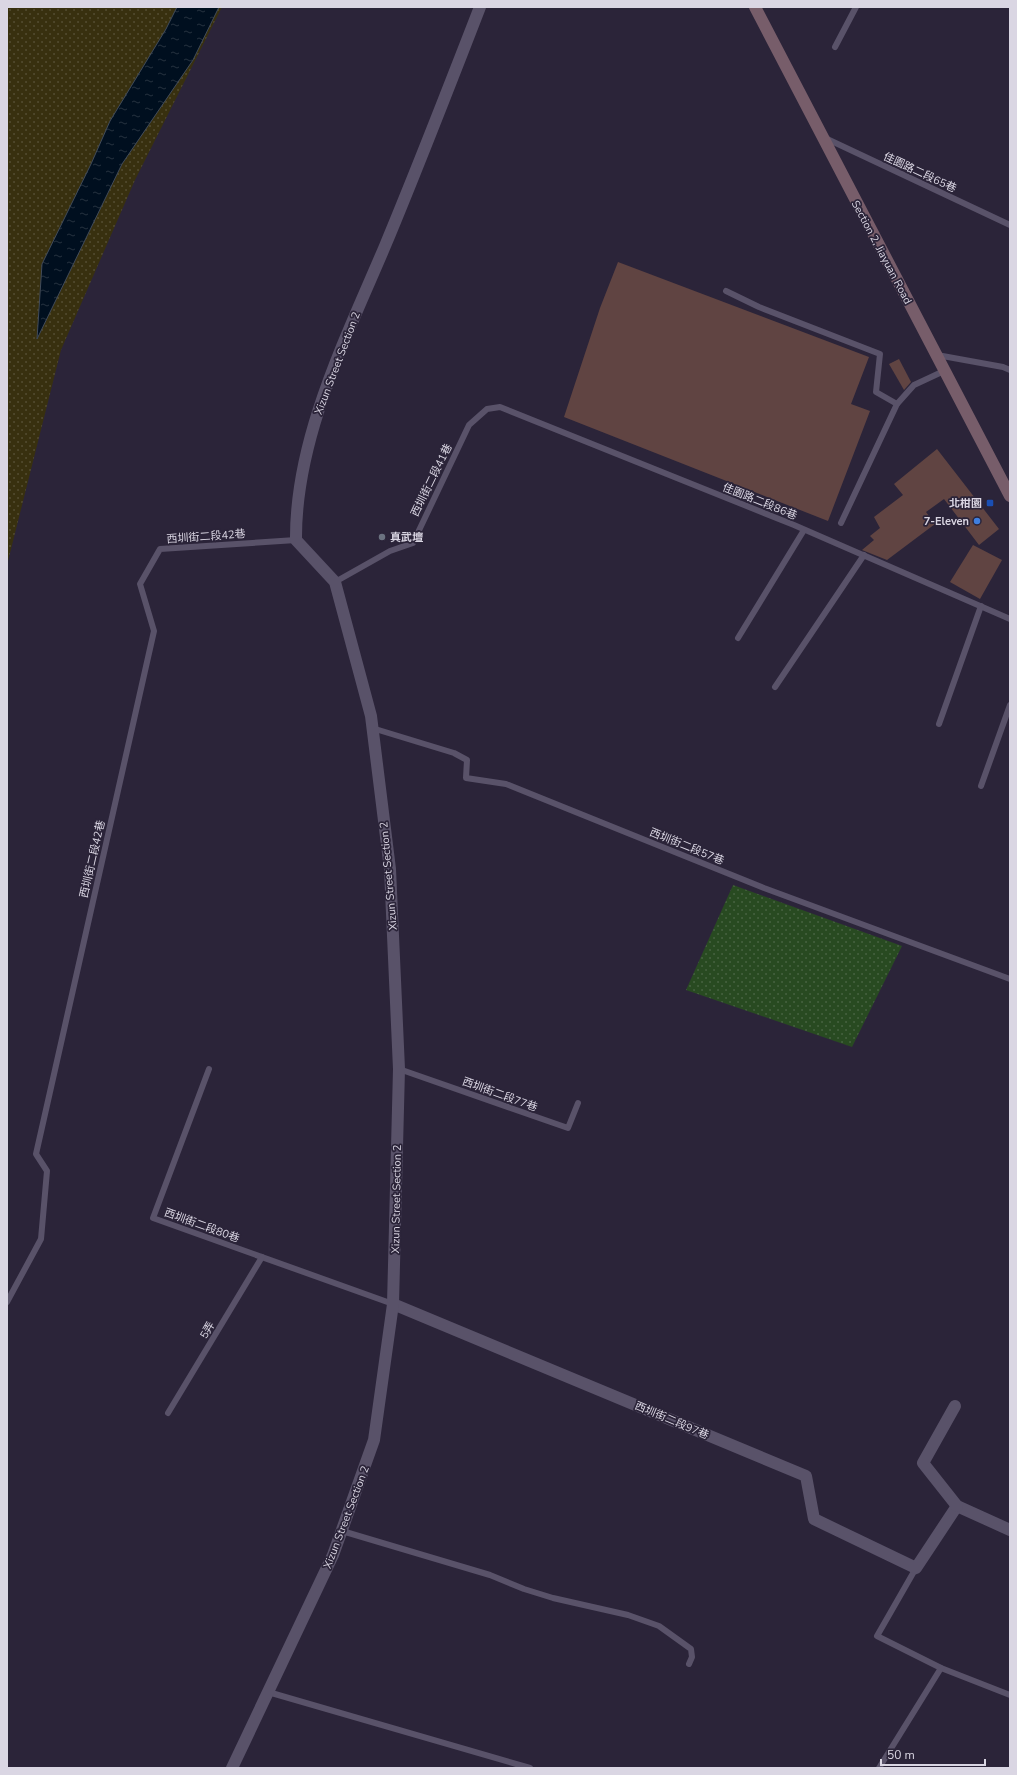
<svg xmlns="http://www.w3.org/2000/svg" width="1017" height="1775" font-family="'Nunito Sans','Noto Sans TC',sans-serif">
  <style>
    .sand { fill: url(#sand-dots) }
    .park { fill: url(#park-dots) }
    .water { fill: url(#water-ripples); stroke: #414b5a }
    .building { fill: #604442 }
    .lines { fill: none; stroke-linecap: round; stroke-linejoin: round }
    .lane { stroke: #595269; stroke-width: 6 }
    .street { stroke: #595269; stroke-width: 12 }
    .secondary { stroke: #775d6a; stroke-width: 12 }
    .transit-dot { fill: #1a4fb4; stroke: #2b2439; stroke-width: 1.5 }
    .shop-dot { fill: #3f7fe0; stroke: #2b2439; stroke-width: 1.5 }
    .worship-dot { fill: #6b7280; stroke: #2b2439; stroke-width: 1.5 }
    .labels { text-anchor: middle; stroke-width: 3.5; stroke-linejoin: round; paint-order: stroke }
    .street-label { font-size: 11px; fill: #dad6e3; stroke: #2b2439 }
    .poi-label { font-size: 11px; font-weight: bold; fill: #dad6e3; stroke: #2b2439; text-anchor: end }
  </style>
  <defs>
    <pattern id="sand-dots" width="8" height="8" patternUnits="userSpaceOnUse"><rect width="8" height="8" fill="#38300f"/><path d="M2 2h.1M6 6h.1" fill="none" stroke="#544d32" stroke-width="1.8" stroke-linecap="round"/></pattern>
    <pattern id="park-dots" width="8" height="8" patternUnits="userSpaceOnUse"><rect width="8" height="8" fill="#284a21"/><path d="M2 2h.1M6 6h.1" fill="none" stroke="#476341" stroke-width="1.8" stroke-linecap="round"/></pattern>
    <pattern id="water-ripples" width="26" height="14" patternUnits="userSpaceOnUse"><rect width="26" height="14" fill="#000f1f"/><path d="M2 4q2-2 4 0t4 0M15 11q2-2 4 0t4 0" fill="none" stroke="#25313f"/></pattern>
  </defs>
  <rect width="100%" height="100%" fill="#2b2439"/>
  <path class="sand" d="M7 7H222L135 180 61 350 7 565Z"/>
  <path class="park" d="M733 885 902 946 852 1047 686 990Z"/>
  <path class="water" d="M177 7H219L193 60 122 164 37 339 42 264 91 164 110 121 166 29Z"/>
  <g class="building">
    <path d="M618 262 869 357 851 404 870 411 828 521 564 417 600 308Z"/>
    <path d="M899 359 911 382 904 390 889 364Z"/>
    <path d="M937 449 999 529 979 545 944 499 926 512 935 524 887 560 862 550 874 540 870 536 880 528 874 517 903 495 894 484Z"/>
    <path d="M973 545 1002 560 980 599 950 582Z"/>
  </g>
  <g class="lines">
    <g class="lane">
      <path d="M835 47 856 7"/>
      <path d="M825 138 1010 225"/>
      <path d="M726 291 759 307 880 354 876 392 897 404"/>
      <path d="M937 355 1003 367 1010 370"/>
      <path d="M841 523 897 404 914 385 944 371"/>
      <path d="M335 582 390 551 413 543 469 425 487 409 500 407 794 525 1010 619"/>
      <path d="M738 638 804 530"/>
      <path d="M775 687 864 555"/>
      <path d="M939 724 981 606"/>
      <path d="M372 728 454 753 467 760 466 778 506 784 764 888 1010 979"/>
      <path d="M981 786 1010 705"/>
      <path d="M209 1069 153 1218 393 1304"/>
      <path d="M399 1069 568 1128 578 1103"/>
      <path d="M7 1302 41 1239 47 1171 36 1154 154 631 140 584 160 549 296 540"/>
      <path d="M168 1413 262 1257"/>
      <path d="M342 1531 490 1575 524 1589 553 1598 628 1615 659 1626 691 1649 692 1657 689 1664"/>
      <path d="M916 1568 877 1636 941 1668 1010 1695"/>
      <path d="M268 1692 530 1768"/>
      <path d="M879 1768 941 1668"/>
    </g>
    <g class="street">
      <path d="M393 1304 806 1476 814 1519 916 1568 957 1506 1010 1530"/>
      <path d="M955 1406 923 1463 957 1506"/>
      <path d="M232 1768 333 1555 374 1440 393 1304 399 1069 390 869 371 716 335 582 296 540C295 439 346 338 385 246 418 167 449 87 480 7"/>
    </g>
    <path class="secondary" d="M755 7 1010 496"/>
  </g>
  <rect class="transit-dot" x="986" y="499" width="8" height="8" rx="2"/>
  <circle class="shop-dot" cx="977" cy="521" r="4"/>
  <circle class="worship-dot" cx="382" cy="537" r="4"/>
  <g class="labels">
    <g class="street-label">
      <text transform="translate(920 172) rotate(25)" y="4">佳園路二段65巷</text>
      <text transform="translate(882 252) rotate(62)" y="4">Section 2, Jiayuan Road</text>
      <text transform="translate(337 363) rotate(-69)" y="4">Xizun Street Section 2</text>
      <text transform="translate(431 480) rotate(-64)" y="4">西圳街二段41巷</text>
      <text transform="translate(760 501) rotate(22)" y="4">佳園路二段86巷</text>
      <text transform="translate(206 536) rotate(-4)" y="4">西圳街二段42巷</text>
      <text transform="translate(687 846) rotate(22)" y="4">西圳街二段57巷</text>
      <text transform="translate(92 859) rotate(-77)" y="4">西圳街二段42巷</text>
      <text transform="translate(388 876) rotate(-95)" y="4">Xizun Street Section 2</text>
      <text transform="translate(500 1094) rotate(20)" y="4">西圳街二段77巷</text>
      <text transform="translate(396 1199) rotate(-89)" y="4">Xizun Street Section 2</text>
      <text transform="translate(202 1225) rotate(20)" y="4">西圳街二段80巷</text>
      <text transform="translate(207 1330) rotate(-59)" y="4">5弄</text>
      <text transform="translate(672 1420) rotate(23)" y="4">西圳街二段97巷</text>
      <text transform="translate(346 1517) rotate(-69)" y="4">Xizun Street Section 2</text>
    </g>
    <g class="poi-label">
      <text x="982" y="507">北柑園</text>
      <text x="969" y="525">7-Eleven</text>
      <text x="390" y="541" text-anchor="start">真武壇</text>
    </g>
  </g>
  <rect width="1017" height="1775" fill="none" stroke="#dad6e3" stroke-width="16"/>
  <path d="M881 1759v6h104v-6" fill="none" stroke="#dad6e3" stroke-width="2"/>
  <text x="887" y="1759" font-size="12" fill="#dad6e3" stroke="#2b2439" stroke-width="3" paint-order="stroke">50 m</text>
</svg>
